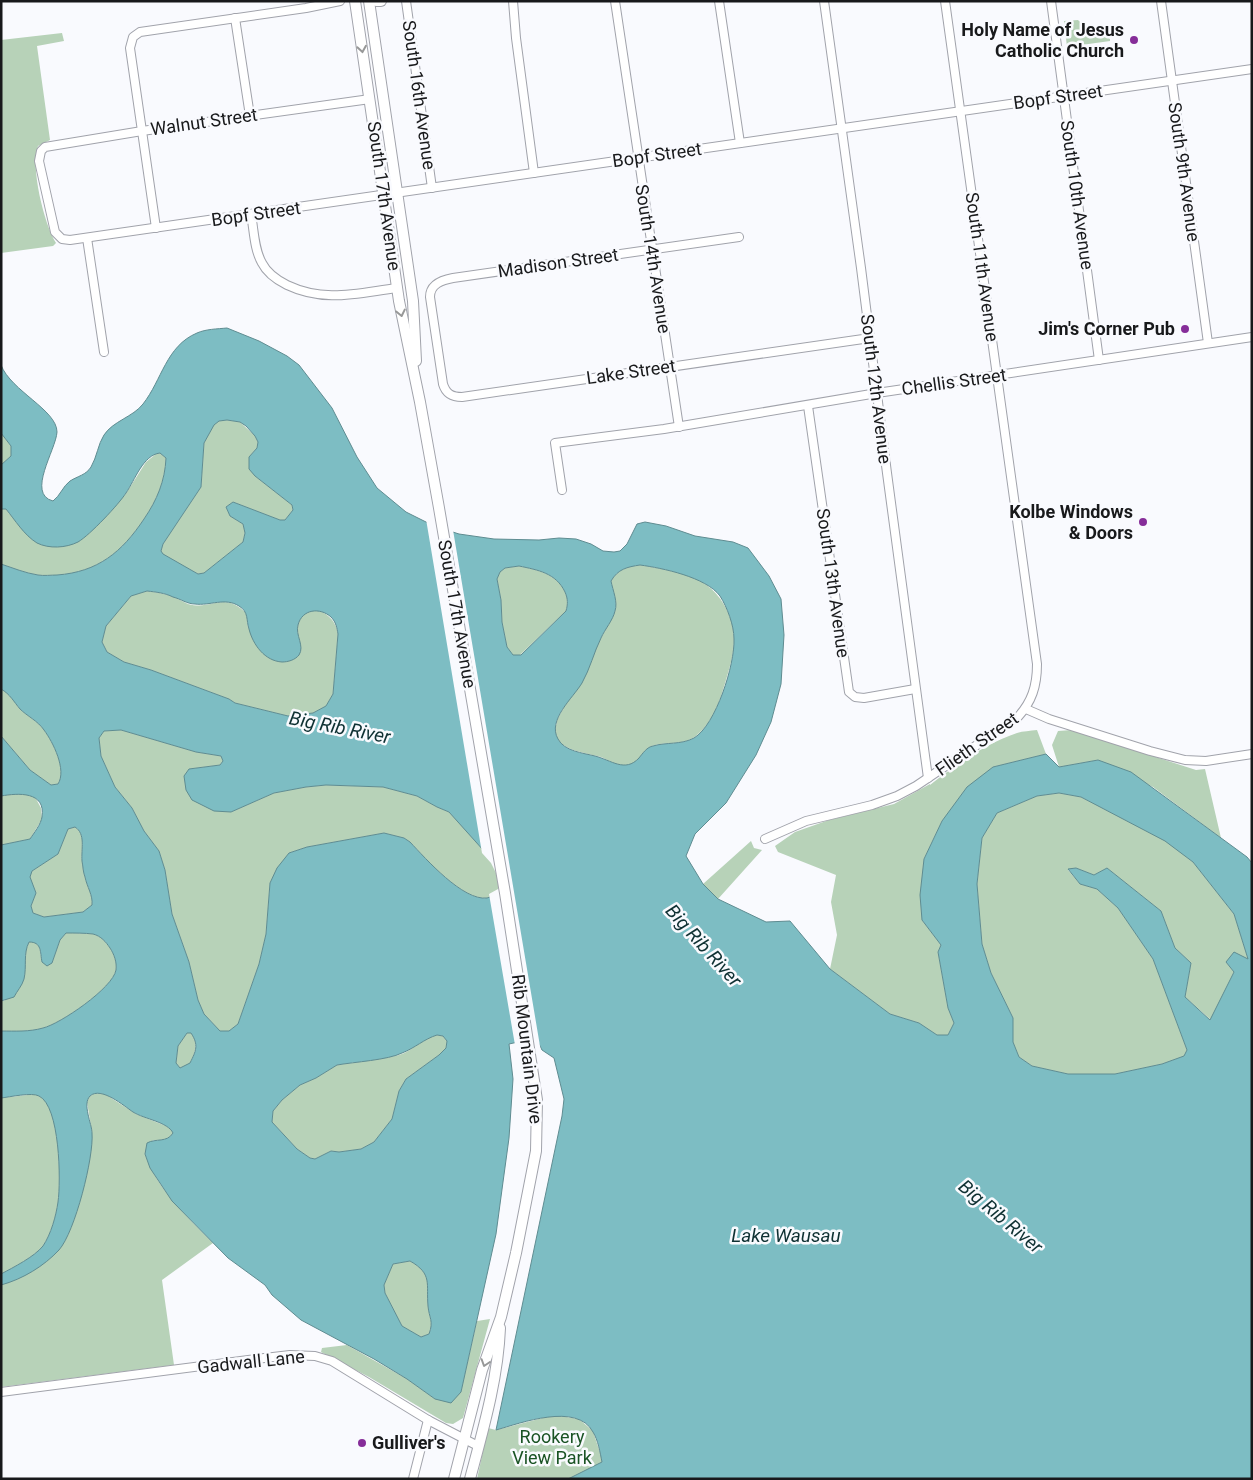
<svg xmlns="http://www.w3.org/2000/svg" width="1253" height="1480" font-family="Roboto,sans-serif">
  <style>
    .green { fill: #b7d2b8 }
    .water { fill: #7dbdc3; stroke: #5f8c91; fill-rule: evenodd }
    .pier { fill: #f9fafe }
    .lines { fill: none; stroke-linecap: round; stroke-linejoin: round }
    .minor-casing { stroke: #a1a3ab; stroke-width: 10 }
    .secondary-casing { stroke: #a1a3ab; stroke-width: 12 }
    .minor { stroke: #fff; stroke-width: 8 }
    .secondary { stroke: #fff; stroke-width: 10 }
    .oneway { stroke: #979898 }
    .poi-dot { fill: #862d99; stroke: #f9fafe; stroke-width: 2 }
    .labels { text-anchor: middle; stroke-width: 5; stroke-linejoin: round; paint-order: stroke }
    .poi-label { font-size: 18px; font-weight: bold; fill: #18191b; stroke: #f9fafe; text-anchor: end }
    .street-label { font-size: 18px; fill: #18191b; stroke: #f9fafe }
    .park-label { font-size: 18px; fill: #1a5324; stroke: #f9fafe }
    .water-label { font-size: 19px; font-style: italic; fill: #0f3133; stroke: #f9fafe }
  </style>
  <rect width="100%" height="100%" fill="#f9fafe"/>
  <g class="green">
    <path d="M1078 20 1082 24 1084 32 1099 29 1110 39V41L1067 47 1064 21Z"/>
    <path d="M62 33 64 41 37 46 50 140 38 146C30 166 44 224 56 243L53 246 1 253V40Z"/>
    <path d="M227 420 240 422 255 436 258 442 257 448 249 457 255 476 292 505 293 510 285 520H280L233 502 226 507 230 516 243 524 245 532 243 542 204 573 198 574 162 554 161 551 163 544 201 487 204 443 214 424 219 421Z"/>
    <path d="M1 433 11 446V456L1 465Z"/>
    <path d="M160 453 166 458C165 481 157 500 144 519 122 552 98 572 57 575 51 575 44 576 38 575 25 573 13 568 1 564V509H6L24 531 125 495 146 462 156 454Z"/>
    <path d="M640 565C659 568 686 573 702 582 721 593 734 617 734 639 734 653 730 667 726 680 720 701 713 722 696 736 683 746 666 741 652 746 642 750 638 766 626 766 618 767 608 760 601 757 587 753 555 750 555 731 555 728 557 723 557 720L615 612 616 603 611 581C618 569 627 567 640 565Z"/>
    <path d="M519 566C537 570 556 573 565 592 568 599 568 604 566 611L520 655H513L507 647 502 622 501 600 497 579 500 572 505 568Z"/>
    <path d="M147 591C156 592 166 594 174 597 179 599 183 602 188 604 213 611 223 590 247 614L248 628 301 648C299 641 296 632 298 625 305 599 335 611 338 634L333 694 326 706 313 713 288 716 235 703 229 699 151 670 124 662 107 652 102 642 106 626 131 596Z"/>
    <path d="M1 689C10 693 14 702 20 709 27 716 38 721 44 730 53 742 67 770 58 784L51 785 30 770 1 736Z"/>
    <path d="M121 730 196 752 221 756 223 761 220 765 189 769 231 812 274 793 306 787 326 785 383 787 417 796 437 807 449 812 458 821 493 861 502 878 500 890C496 893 493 897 487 898 463 901 426 859 410 842L404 838 384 833 307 847 289 853 270 883 266 934 259 964 238 1024 229 1031H220L204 1014 198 1000 189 962 172 914 165 870 159 851 144 831 132 808 115 787 101 756 99 738 104 731Z"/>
    <path d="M1037 730 1046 754 993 767 942 821 924 859 922 920 941 945 938 952 948 1008 954 1023 948 1035H937L919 1023 890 1014 830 969 837 935 831 902 836 875 778 852 775 846 795 832 829 820 894 804 930 784V785C955 765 987 743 1017 733 1023 731 1030 731 1037 730Z"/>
    <path d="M1072 730 1196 770 1205 769 1221 838 1153 787 1098 760 1059 767 1052 745 1058 731Z"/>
    <path d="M15 793 27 794 35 797 41 808 42 819 30 839 1 845V796Z"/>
    <path d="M1059 793 1081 797 1165 840 1193 862 1234 914 1248 959 1226 962 1234 972 1211 1020 1185 997 1191 963 1175 948 1161 911 1107 868 1094 875 1076 868 1068 870 1080 884 1097 889 1118 908 1153 959 1187 1050 1185 1056 1162 1064 1115 1074H1068L1032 1066 1019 1057 1013 1042V1018L991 973 982 944 977 884 982 838 997 813 1037 796Z"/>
    <path d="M75 827C86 834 81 849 82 861 83 866 83 872 85 877 87 887 93 895 92 905L83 912 44 917 33 913 31 906 36 893 29 877 32 871 58 854 68 829Z"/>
    <path d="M751 841 754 848 762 850 718 899 703 884Z"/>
    <path d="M66 933C75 933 85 933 93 934 101 936 106 942 110 948 114 954 117 962 116 970 113 988 60 1024 43 1028 29 1032 15 1031 1 1031V1001H4L24 977 26 949 29 942H36L39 945 42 962 52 963 60 940Z"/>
    <path d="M187 1033H191C199 1044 195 1052 190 1064L180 1068 176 1063 178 1046Z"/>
    <path d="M437 1035 443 1036 447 1041 446 1048 439 1055 406 1079 399 1091 392 1119 374 1142 361 1149 339 1152 331 1151 315 1159 310 1158 297 1149 272 1122 273 1111 282 1100 300 1085 316 1078 337 1065C357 1062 379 1060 399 1055 412 1051 422 1039 437 1035Z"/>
    <path d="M95 1093 105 1094 136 1114 166 1126 172 1130 173 1133C168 1141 160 1140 153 1140L145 1154C158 1191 187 1216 213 1243L162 1280 174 1365 1 1387V1285L59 1250 92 1132 87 1102 89 1097Z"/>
    <path d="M36 1094C42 1097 47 1101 49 1107 59 1130 61 1178 58 1202 56 1216 51 1234 43 1246 34 1257 14 1267 1 1274V1098Z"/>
    <path d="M410 1261C435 1275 426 1284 428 1306 429 1318 434 1321 429 1334L421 1337 402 1326 385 1293 384 1285 393 1264Z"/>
    <path d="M490 1319 463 1418 453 1424 446 1423 369 1377 321 1352 322 1348 347 1345 407 1379 435 1399 461 1391 477 1321Z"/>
    <path d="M554 1415 579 1419 593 1431 603 1462 568 1479H477L488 1428 496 1430Z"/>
  </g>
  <path class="water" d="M227 328 259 341 287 356 299 365 332 408 357 457 377 488 406 512 434 526 459 534 494 539 539 540 559 538 576 539 591 544 603 551 614 552 620 551 627 544 637 524 645 522 666 526 695 536 733 542 748 548 769 576 781 599 784 635 781 684 771 722 756 755 726 803 695 834 686 856 703 884 718 899 766 922 790 921 830 969 890 1014 919 1023 937 1035H948L954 1023 948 1008 938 952 941 945 922 920 920 895 924 859 942 821 967 787 993 767 1046 754 1059 767 1098 760 1131 772 1247 857 1252 863V1479H568L602 1462C600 1452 598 1440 593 1432 577 1402 521 1423 496 1430L562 1116 564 1099 554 1058 542 1050 536 1038 509 1044 513 1079 509 1138 503 1182 496 1234 461 1392 451 1403 435 1399 407 1379 374 1359 301 1320 272 1295 265 1285 228 1258 172 1201 150 1168 145 1154 147 1143C156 1138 167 1143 173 1133 168 1122 144 1119 133 1112 124 1106 101 1086 90 1096 82 1104 92 1124 92 1133 94 1157 75 1232 59 1250 44 1266 23 1279 1 1285V1274C14 1267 34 1257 43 1246 51 1234 56 1216 58 1202 61 1181 60 1106 39 1096 32 1092 10 1097 1 1098V1031C15 1031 29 1032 43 1028 60 1024 113 988 116 970 117 962 114 954 110 948 106 942 101 936 93 934 85 933 75 933 66 933L60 940 52 963 47 966 42 962C40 952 42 942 29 942 23 954 27 966 24 979 22 986 17 991 14 997L1 1001V845L30 839C34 833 41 824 42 817 46 791 18 793 1 796V736L30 770 51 785 58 784C67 770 53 742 44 730 38 721 27 716 20 709 14 702 10 694 1 689V564C13 568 25 573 38 575 44 576 51 575 57 575 98 572 122 552 144 519 157 500 165 481 166 458L160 453C143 455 135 480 126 493 119 504 90 535 78 542 66 548 49 549 37 543 24 535 15 520 6 509H1V465L11 456V446L1 433V365C11 391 57 410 57 432 56 450 26 494 53 501 60 496 63 486 70 481 78 476 86 475 91 467 97 457 98 444 104 435 113 421 133 417 143 404 162 380 166 346 197 333 206 329 217 329 227 328ZM227 420 240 422 246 426 255 436 258 442 257 448 249 457V469L255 476 292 505 293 510 285 520H280L233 502 226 507 230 516 243 524 245 533 243 542 204 573 198 574 163 554 161 551 163 544 201 487 204 443 214 425 219 421ZM640 565C662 568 706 577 720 596 727 607 734 625 734 639 735 664 716 725 694 738 681 745 666 742 653 746 647 747 643 753 639 758 625 773 611 760 595 756 583 753 564 751 558 739 547 720 573 698 582 683 590 669 594 652 601 638 605 629 613 620 615 611 618 602 613 591 611 581 618 569 627 567 640 565ZM519 566C538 570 556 573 565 592 568 599 568 604 566 611L521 655H513L507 647 502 622 501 600 497 579 500 572 505 568ZM147 591C156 592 165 593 173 597 181 599 187 604 195 604 210 606 225 597 239 606 249 612 246 620 249 629 253 645 265 661 282 662 288 662 295 660 299 655 305 646 295 635 298 625 302 609 320 607 331 617 336 622 337 628 338 634L333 694 326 706 313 713 288 716 235 703 229 699 151 670 124 662 107 652 102 642 106 626 131 596ZM121 730 196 752 221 756 223 761 220 765 189 769 184 776 186 790 192 800 214 811 231 812 274 793 306 787 326 785 383 787 417 796 437 807 449 812 493 861 502 878 500 890C496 893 493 897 487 898 463 901 426 859 410 842L404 838 384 833 307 847 289 853 277 868 270 883 266 934 259 964 238 1024 229 1031H220L204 1014 198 1000 189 962 172 914 165 870 159 851 144 831 132 808 115 787 101 756 99 738 104 731ZM1059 793 1081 797 1165 841 1193 862 1234 914 1248 959 1234 952 1226 962 1234 972 1210 1020 1185 997 1191 963 1175 948 1161 911 1107 868 1094 875 1076 868 1068 869 1080 884 1097 889 1118 908 1153 959 1187 1050 1184 1056 1162 1064 1115 1074H1068L1032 1066 1019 1057 1013 1042V1018L991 973 982 944 977 884 982 838 997 813 1037 796ZM75 827C86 834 81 849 82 861 83 866 83 872 85 877 87 887 93 895 92 905L83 912 44 917 33 913 31 906 36 893 30 877 32 871 58 854 68 829ZM187 1033H191C199 1045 196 1051 190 1063L180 1068 176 1063 178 1046ZM437 1035 443 1036 447 1041 446 1048 439 1055 406 1079 399 1091 392 1119 374 1142 361 1149 339 1152 331 1151 315 1159 310 1158 297 1149 272 1122 273 1111 282 1100 300 1085 316 1078 337 1065C354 1062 388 1060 402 1053 415 1048 424 1039 437 1035ZM410 1261C433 1274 426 1284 428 1306 429 1318 434 1321 429 1334L421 1337 402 1326 385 1293 384 1285 393 1264Z"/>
  <path class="pier" d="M426 519 453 530 541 1052 534 1040 515 1045 489 894 498 889 499 879 491 863 482 853Z"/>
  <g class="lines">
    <g class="minor-casing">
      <g id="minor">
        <path d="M406 1 432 188"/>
        <path d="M513 1 516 38 534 173"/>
        <path d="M615 1 679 427"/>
        <path d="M719 1 740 143"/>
        <path d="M824 1 861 268 887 473 928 778"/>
        <path d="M1051 1 1099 360"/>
        <path d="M1161 1 1208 343"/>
        <path d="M235 18 250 116"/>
        <path d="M370 99 142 131 45 147 41 151 39 161 55 232 62 239 70 240 1252 69"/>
        <path d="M251 214C254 230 254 249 262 263 267 273 277 280 287 285 325 303 357 293 397 288"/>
        <path d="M156 228 130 48 133 37 140 32 306 8 340 1"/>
        <path d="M739 237 453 278C442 280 430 284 430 297L443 384C446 394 452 397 462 397L870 338"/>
        <path d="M87 238 104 352"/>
        <path d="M808 406 849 692 855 697 864 698 915 689"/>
        <path d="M562 490 555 443 664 429 877 393 1252 337"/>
        <path d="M1026 709 1049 719 1150 751 1185 760 1206 761 1252 754"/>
        <path d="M765 839 806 821 872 805 897 796 916 786 1017 718C1032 702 1037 686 1037 664L945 1"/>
        <path d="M1 1392 256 1359 290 1355 315 1356 332 1361 428 1420 478 1446"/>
        <path d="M413 1479 428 1420"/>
      </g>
    </g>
    <g class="secondary-casing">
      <g id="secondary">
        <path d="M355 1 399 301 420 402 439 508 505 893 537 1100 536 1151 516 1253 501 1317 482 1370 454 1479"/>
        <path d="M369 1 413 301 416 361"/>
        <path d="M376 1H381"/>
        <path d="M470 1479C483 1430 498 1379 500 1328"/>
      </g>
    </g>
    <use href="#minor" class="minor"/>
    <use href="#secondary" class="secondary"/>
  </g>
  <defs><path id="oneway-chevron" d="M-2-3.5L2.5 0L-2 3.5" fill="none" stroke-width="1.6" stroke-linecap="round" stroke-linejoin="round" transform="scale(1.25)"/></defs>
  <g class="oneway">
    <use href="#oneway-chevron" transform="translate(362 49) rotate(81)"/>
    <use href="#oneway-chevron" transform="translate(401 313) rotate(78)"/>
    <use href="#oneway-chevron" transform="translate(485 1363) rotate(108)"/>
  </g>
  <g class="poi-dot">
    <circle cx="1134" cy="40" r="5"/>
    <circle cx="1185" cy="329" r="5"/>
    <circle cx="1143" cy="522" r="5"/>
    <circle cx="362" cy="1443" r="5"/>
  </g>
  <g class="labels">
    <g class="poi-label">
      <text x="1124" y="36">Holy Name of Jesus<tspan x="1124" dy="21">Catholic Church</tspan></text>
      <text x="1175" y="335">Jim's Corner Pub</text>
      <text x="1133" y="518">Kolbe Windows<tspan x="1133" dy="21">&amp; Doors</tspan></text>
      <text x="372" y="1449" text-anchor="start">Gulliver's</text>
    </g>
    <g class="street-label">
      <text transform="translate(419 95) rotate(82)" y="6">South 16th Avenue</text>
      <text transform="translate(1058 97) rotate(-8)" y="6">Bopf Street</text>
      <text transform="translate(204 122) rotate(-8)" y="6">Walnut Street</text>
      <text transform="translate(657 155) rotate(-8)" y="6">Bopf Street</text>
      <text transform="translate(1184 172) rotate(82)" y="6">South 9th Avenue</text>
      <text transform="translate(1077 195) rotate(82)" y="6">South 10th Avenue</text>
      <text transform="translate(384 196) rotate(82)" y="6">South 17th Avenue</text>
      <text transform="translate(256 214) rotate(-8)" y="6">Bopf Street</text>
      <text transform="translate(653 259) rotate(81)" y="6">South 14th Avenue</text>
      <text transform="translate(558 263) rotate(-8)" y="6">Madison Street</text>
      <text transform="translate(982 267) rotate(82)" y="6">South 11th Avenue</text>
      <text transform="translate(631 372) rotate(-8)" y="6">Lake Street</text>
      <text transform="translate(954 382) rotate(-8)" y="6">Chellis Street</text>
      <text transform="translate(876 389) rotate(83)" y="6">South 12th Avenue</text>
      <text transform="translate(833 583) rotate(82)" y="6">South 13th Avenue</text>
      <text transform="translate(457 614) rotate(80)" y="6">South 17th Avenue</text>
      <text transform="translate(977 744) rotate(-35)" y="6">Flieth Street</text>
      <text transform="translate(527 1049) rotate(83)" y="6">Rib Mountain Drive</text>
      <text transform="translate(251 1362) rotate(-6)" y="6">Gadwall Lane</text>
    </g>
    <g class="park-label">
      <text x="552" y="1443">Rookery<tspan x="552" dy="21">View Park</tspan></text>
    </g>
    <g class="water-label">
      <text transform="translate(340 727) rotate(11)" y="7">Big Rib River</text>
      <text transform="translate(704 945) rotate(48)" y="7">Big Rib River</text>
      <text transform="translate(1001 1216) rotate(40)" y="7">Big Rib River</text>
      <text x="786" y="1242">Lake Wausau</text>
    </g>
  </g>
  <rect width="1253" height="1480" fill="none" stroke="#18191b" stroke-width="5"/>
</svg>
